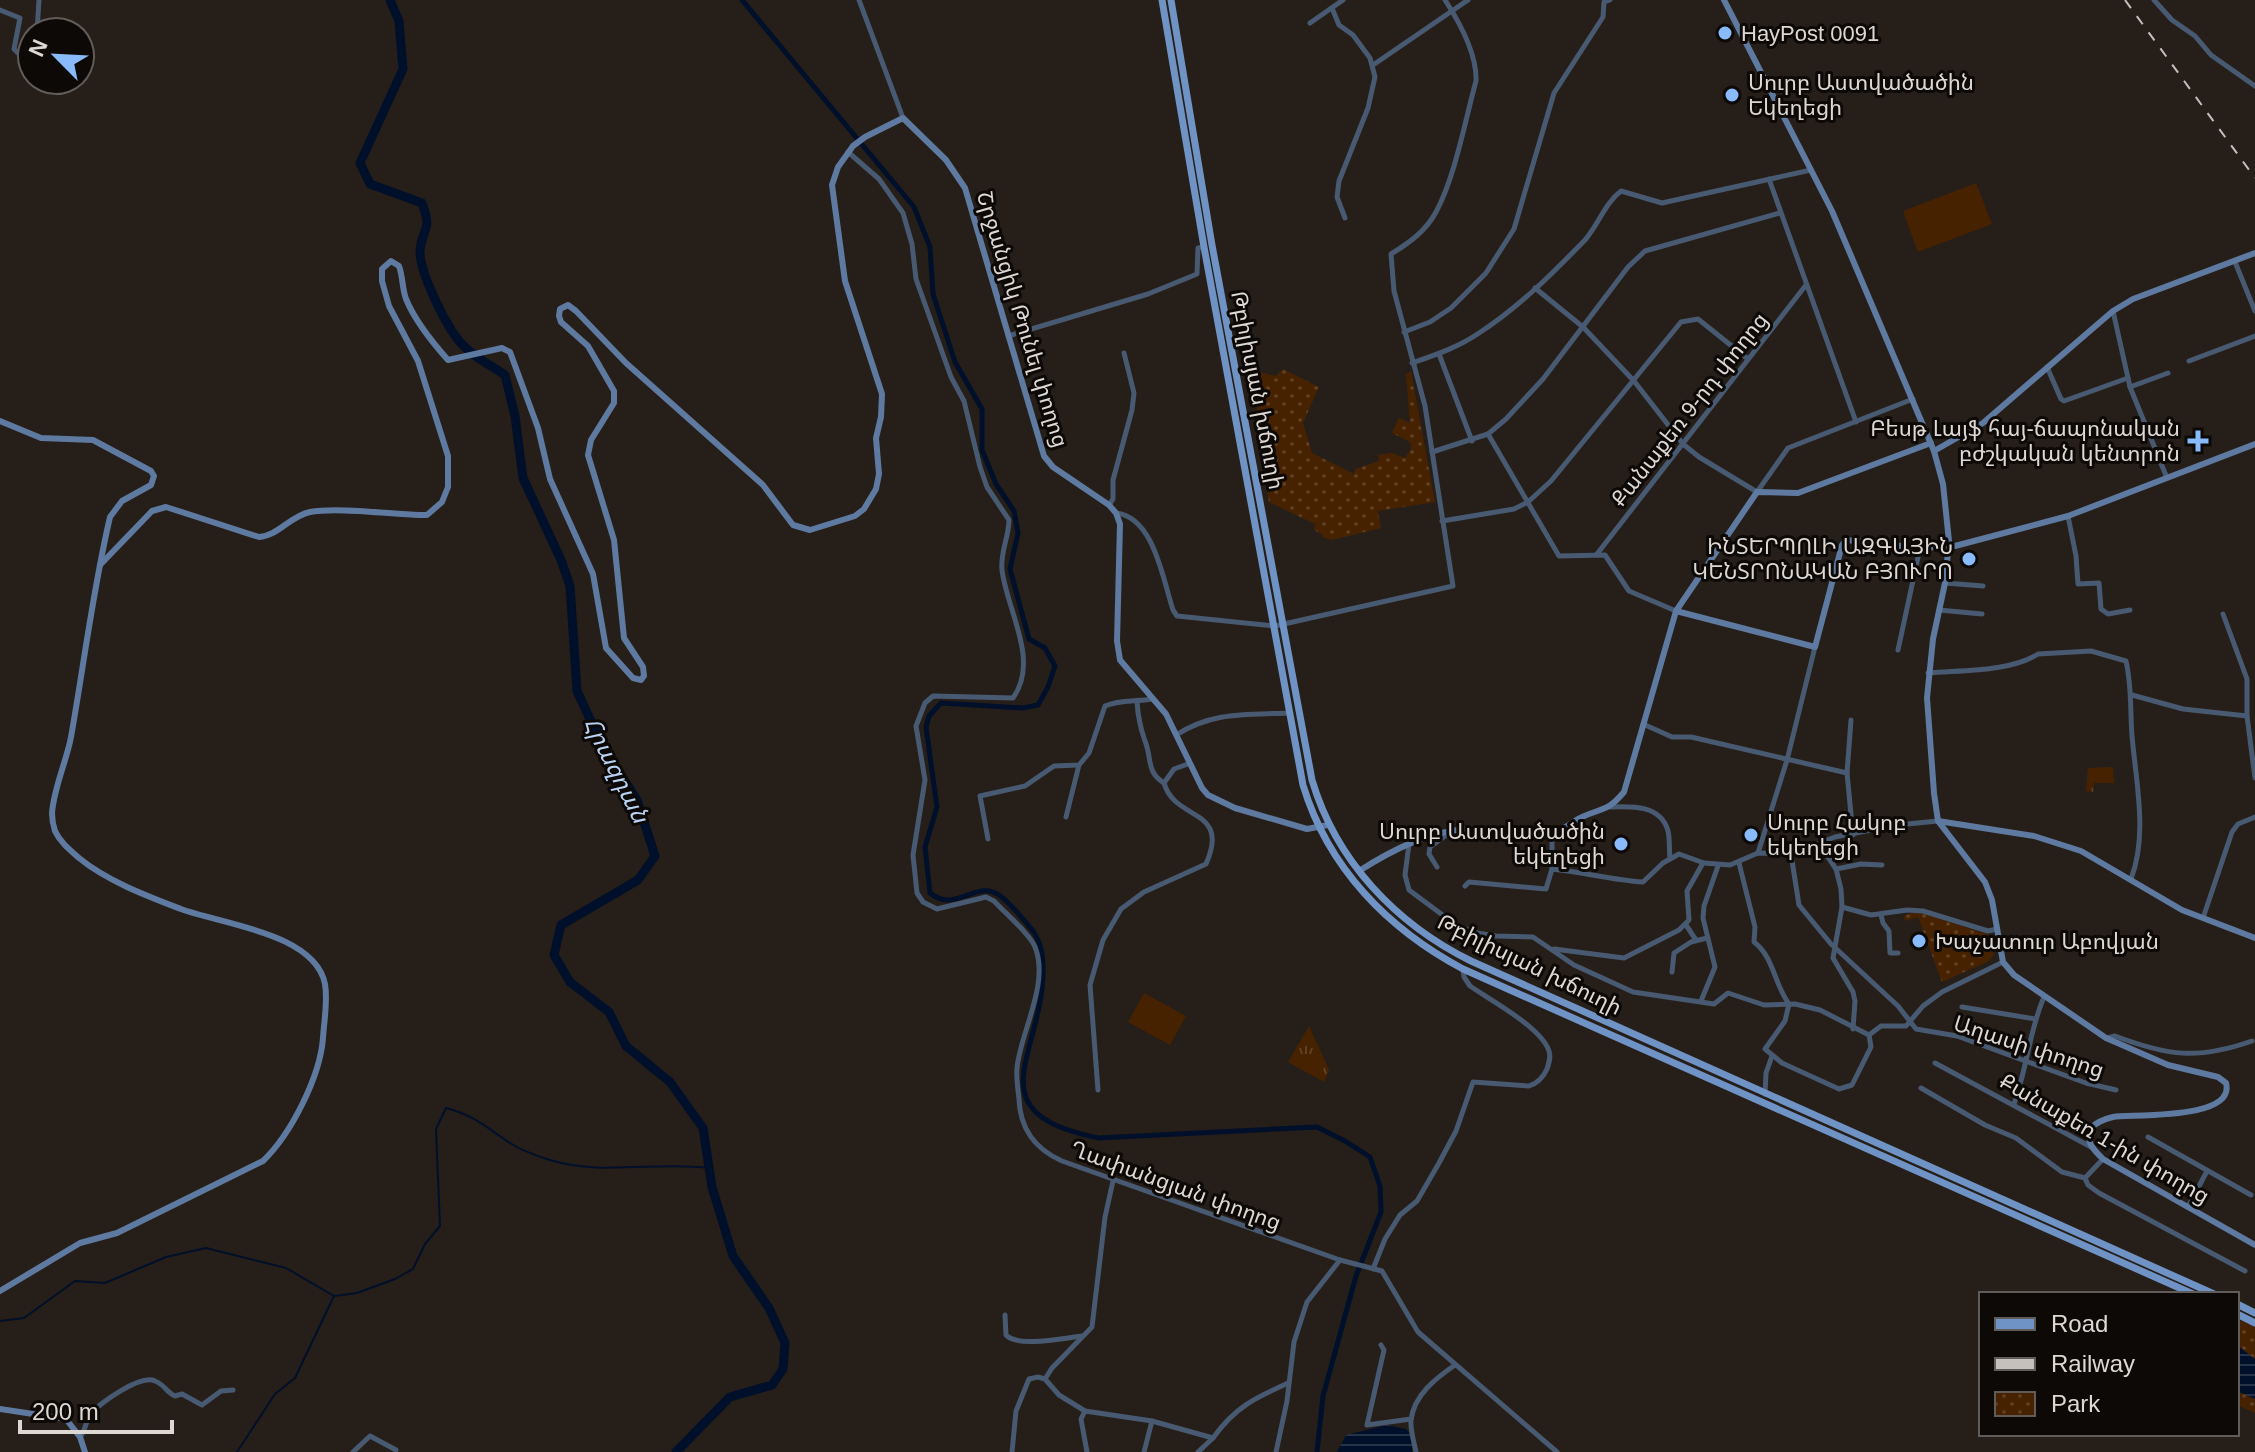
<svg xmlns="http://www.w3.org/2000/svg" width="2255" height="1452" font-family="Helvetica,'Noto Sans Armenian',sans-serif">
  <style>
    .grass { fill: url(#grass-tufts) }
    .park { fill: url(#park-dots) }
    .pitch { fill: #472201 }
    .water { fill: url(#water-rules) }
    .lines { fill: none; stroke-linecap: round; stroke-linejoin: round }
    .stream { stroke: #00102a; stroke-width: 2 }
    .canal { stroke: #00102a; stroke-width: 5 }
    .river { stroke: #00102a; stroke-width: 9 }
    .street { stroke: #485a71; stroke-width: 5 }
    .secondary { stroke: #5e7aa0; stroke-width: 6 }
    .primary { stroke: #6f93c4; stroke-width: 7 }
    .rail { stroke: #c6c0bc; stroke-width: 2; stroke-dasharray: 10 10; stroke-linecap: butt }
    .poi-dot { fill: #89bafc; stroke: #0c0907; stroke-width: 3 }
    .labels { text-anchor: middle; stroke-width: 6; stroke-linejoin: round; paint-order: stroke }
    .poi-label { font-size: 22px; fill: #ddd8d4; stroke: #0c0907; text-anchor: start }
    .street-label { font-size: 22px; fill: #ddd8d4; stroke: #0c0907 }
    .water-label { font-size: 24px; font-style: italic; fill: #bad2f2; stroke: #0c0907 }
  </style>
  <defs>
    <pattern id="grass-tufts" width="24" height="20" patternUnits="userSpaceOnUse" patternTransform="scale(2)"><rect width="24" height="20" fill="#472201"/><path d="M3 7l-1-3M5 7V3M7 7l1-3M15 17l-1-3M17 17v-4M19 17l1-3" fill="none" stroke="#614125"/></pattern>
    <pattern id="park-dots" width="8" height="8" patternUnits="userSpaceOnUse" patternTransform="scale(2)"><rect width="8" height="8" fill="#472201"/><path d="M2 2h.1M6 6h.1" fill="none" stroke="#614125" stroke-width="1.8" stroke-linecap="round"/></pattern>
    <pattern id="water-rules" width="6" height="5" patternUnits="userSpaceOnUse" patternTransform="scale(2)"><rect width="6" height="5" fill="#00102a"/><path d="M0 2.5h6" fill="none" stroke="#253248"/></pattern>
  </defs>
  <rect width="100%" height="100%" fill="#261e19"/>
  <g class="grass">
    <path d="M2113 767 2114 783H2094L2093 792 2086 791 2088 768Z"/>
    <path d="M1309 1026 1329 1070 1324 1082 1288 1062Z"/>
  </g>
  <g class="park">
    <path d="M1283 369 1319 387 1303 423 1312 453 1354 474 1355 469 1379 461 1378 455 1392 453 1405 458 1411 449 1410 442 1392 433 1399 418 1410 423 1406 374 1411 372 1435 502 1378 511 1381 528 1332 540 1322 537V534L1314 530 1315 524 1269 502 1258 440 1255 371 1276 376Z"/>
    <path d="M1912 913H1921L1987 934 1994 954 1989 961 1942 982 1918 917 1905 921 1904 916Z"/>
    <path d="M2237 1319 2255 1327V1413L2237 1405Z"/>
  </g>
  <g class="pitch">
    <path d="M1976 183 1992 224 1918 252 1903 211Z"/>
    <path d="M1144 993 1186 1016 1170 1045 1128 1022Z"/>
  </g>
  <g class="water">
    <path d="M2237 1345 2255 1359V1399L2237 1391Z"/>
    <path d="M1387 1425 1406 1429 1412 1437V1452H1337L1346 1435Z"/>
  </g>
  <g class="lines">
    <g class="stream">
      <path d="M0 1321 24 1318 75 1281 105 1283 166 1257 206 1248 286 1268 334 1296 357 1293 395 1279 413 1269 425 1244 440 1226 436 1129 446 1108C474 1115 487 1128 510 1143 522 1151 537 1156 550 1160 602 1176 656 1161 709 1168"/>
      <path d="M237 1452 275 1394 295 1378 334 1296"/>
    </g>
    <path class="canal" d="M742 0 914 207 930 247 933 294 955 362 982 409V450L996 484 1014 511 1018 533 1010 569 1029 639 1045 648 1055 666 1048 687 1038 705 1023 708 941 703 929 716 926 727 937 807 925 847 930 893C956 914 976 879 999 895 1008 901 1026 922 1033 931 1042 945 1043 956 1043 972 1042 1056 973 1113 1099 1138L1317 1127 1345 1141 1370 1157 1380 1186 1381 1212 1356 1276 1323 1396 1317 1452"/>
    <path class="river" d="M390 0 399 21 403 69 360 163 370 184 422 203C433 233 422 226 420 251 419 271 446 326 460 342 472 356 490 365 505 375L515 416 523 478 561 560 570 586 577 691 602 745 637 800 655 856 638 880 561 925 554 955 570 982 609 1012 626 1046 670 1082 703 1128 712 1187 733 1256 769 1308 785 1343 783 1369 772 1385 730 1397 676 1452"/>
    <g class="street">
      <path d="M859 0 903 118"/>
      <path d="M2154 0 2172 20 2195 36 2211 55 2255 86"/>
      <path d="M1332 8 1339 25 1353 35 1370 58 1375 77 1368 108 1339 181 1337 197 1345 218"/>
      <path d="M0 10 20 18 14 49 18 53 27 54 32 50"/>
      <path d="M1310 23 1343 0"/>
      <path d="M37 32 39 0"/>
      <path d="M1373 65 1468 0"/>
      <path d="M848 152 879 179 903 213 912 244 916 279 951 377 964 401 980 467 987 487 1009 520C1009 537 1000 552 1002 570 1007 611 1040 660 1013 698L933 696 925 703 916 726 925 780 913 855 917 893 923 902 937 909 986 897 994 901C1005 913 1030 934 1035 947 1050 984 1020 1033 1017 1068 1016 1078 1018 1089 1019 1099 1020 1129 1035 1149 1062 1161L1340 1260 1382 1271 1418 1332 1557 1452"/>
      <path d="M1769 179 1856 422"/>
      <path d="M2235 262 2255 311"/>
      <path d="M1535 288 1583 327 1634 381 1683 444 1699 457 1757 492 1788 448 1913 399"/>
      <path d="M2113 311 2130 387 2167 478"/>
      <path d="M1404 332 1430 322 1451 308 1486 273 1514 229 1554 93 1603 17 1604 2 1610 0"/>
      <path d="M1008 336 1148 294 1197 274 1198 248 1204 247"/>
      <path d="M1439 354 1472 441"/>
      <path d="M2189 361 2255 336"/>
      <path d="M1412 363C1435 355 1459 347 1479 333 1518 308 1553 273 1585 240 1598 225 1605 203 1621 191L1662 203 1811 170"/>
      <path d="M2047 367 2061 399 2064 401 2128 378"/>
      <path d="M2130 387 2168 373"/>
      <path d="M1488 434 1559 556 1605 555 1629 591 1676 611"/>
      <path d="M1432 452 1488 434 1506 419 1543 379 1628 267 1645 251 1780 213"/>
      <path d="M1109 505 1113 499V480L1132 410 1134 393 1124 353"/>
      <path d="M1116 513C1154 517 1163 580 1173 610L1177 616 1275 626 1453 586 1425 406 1394 291 1391 254C1409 243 1426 231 1436 212 1455 177 1465 121 1476 81 1477 54 1460 23 1445 0"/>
      <path d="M2068 516 2076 556 2078 584 2099 583 2101 609 2108 614 2130 610"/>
      <path d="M1442 521 1514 509 1528 502 1551 481 1681 322 1698 319 1748 359"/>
      <path d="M1597 554 1806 285"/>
      <path d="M1945 583 1983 586"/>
      <path d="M1939 610 1982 614"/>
      <path d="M2223 614 2247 679V716L2255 778"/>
      <path d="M1898 650 1920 548"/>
      <path d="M1928 673C1961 670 2010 672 2038 654L2091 651 2126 661C2132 687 2130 710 2132 736 2136 782 2148 835 2131 879"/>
      <path d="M2132 695 2183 709 2247 716"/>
      <path d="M1137 702C1138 717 1140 727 1145 741 1152 758 1146 772 1164 783"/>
      <path d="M1851 720 1847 773 1853 835"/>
      <path d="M1643 724 1672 737H1691L1847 773"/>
      <path d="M1176 735C1213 711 1247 715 1289 713"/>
      <path d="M1611 807C1632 806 1661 805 1668 831 1670 839 1669 850 1670 858"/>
      <path d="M1066 817 1079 765"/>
      <path d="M988 839 980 796 1025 786 1054 766 1079 765 1089 753 1105 706C1121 699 1135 702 1152 699"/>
      <path d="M1409 844 1405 875 1409 890 1456 925 1477 933 1496 936 1533 937 1574 965 1633 992 1714 1004 1728 993 1764 1005 1795 1004 1820 1010 1869 1035"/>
      <path d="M1820 845 1836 869 1841 889 1842 907 1833 958 1853 992 1855 1001 1853 1029"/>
      <path d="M1758 853 1787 760 1815 647"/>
      <path d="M1791 854 1799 905 1831 944 1898 1006 1916 1029 1957 1036 2086 1083 2116 1090"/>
      <path d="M1739 863 1755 927 1754 942C1774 957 1774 984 1789 1004"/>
      <path d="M1437 867 1429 854 1430 847 1449 833"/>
      <path d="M1552 869C1583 872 1612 880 1643 882L1663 863 1679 854 1704 863 1730 865 1758 853 1791 854 1835 837 1897 825 1938 821"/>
      <path d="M1836 869 1861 864 1882 865"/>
      <path d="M1465 886 1469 882 1546 889 1552 869V834"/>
      <path d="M1842 907 1871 915 1907 910 1923 911 1988 931 1997 929"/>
      <path d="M1881 915 1883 923 1889 931 1890 953H1898"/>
      <path d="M2203 918 2232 832 2238 824 2255 817"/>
      <path d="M1686 925 1696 940"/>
      <path d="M1554 949 1624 958 1679 930 1689 920 1687 891 1703 863"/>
      <path d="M1672 972 1674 953 1691 942 1707 938"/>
      <path d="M1701 1001 1715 967 1703 918 1704 906 1718 866"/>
      <path d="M1789 1004 1785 1021 1765 1049 1782 1063 1839 1089 1852 1085 1871 1047 1869 1035"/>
      <path d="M1962 1007 2035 1019"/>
      <path d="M1869 1035 1881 1026H1906L1923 1006 1942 992 2003 962"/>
      <path d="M2107 1038 2115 1036C2168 1056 2198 1060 2252 1041"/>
      <path d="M1935 1063 2091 1147"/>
      <path d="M1921 1088 1985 1125 2016 1138 2062 1172 2085 1178 2088 1185 2099 1193 2245 1271"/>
      <path d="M1098 1090 1090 985 1103 940 1121 909 1144 892 1206 864C1231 807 1175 822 1164 783L1174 769 1188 764"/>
      <path d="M1765 1094 1766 1073 1772 1056"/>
      <path d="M2014 1104C2027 1069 2029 1031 2044 997"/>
      <path d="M2148 1137 2251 1195"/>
      <path d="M2085 1178 2103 1159"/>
      <path d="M1113 1181 1105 1217 1092 1327 1052 1368 1045 1379 1059 1395 1085 1411 1152 1421 1213 1438C1235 1407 1255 1398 1288 1383"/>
      <path d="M2188 1207 2207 1171"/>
      <path d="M1373 1269 1385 1239 1400 1215 1417 1201 1439 1163 1456 1131 1473 1082 1529 1086C1538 1083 1543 1078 1547 1069 1549 1063 1551 1057 1549 1051 1541 1027 1490 1000 1470 986L1464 977 1463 970"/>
      <path d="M1005 1315 1006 1335C1018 1348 1064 1338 1083 1336"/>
      <path d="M1381 1345 1384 1350 1367 1425 1411 1419"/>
      <path d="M1085 1411 1081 1419 1087 1452"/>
      <path d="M80 1437C86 1430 85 1422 90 1415 99 1403 141 1374 155 1381 164 1384 166 1392 175 1396L182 1394 202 1405 221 1391 233 1390"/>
      <path d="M353 1452 370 1436 396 1450"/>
      <path d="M1012 1452 1016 1411 1029 1379 1038 1377 1045 1379"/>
      <path d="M1144 1452 1152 1421"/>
      <path d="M1198 1452 1213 1438"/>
      <path d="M1276 1452 1287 1401 1294 1342 1307 1302 1340 1260"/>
      <path d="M1416 1452C1414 1442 1410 1429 1411 1420 1414 1395 1436 1378 1455 1365"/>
    </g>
    <g class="secondary">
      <path d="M1724 0 1832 211 1934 451 1943 484 1949 541 1945 583 1933 639 1927 698 1934 793 1938 821 1985 882 1992 900 2003 962 2014 975 2106 1038 2168 1065 2218 1077 2226 1083C2236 1120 2134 1114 2113 1117 2104 1119 2097 1122 2091 1128 2085 1142 2093 1149 2103 1159L2255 1245"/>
      <path d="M0 421 41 438 93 440 151 471 154 476 151 485 122 501 110 517C93 589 84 664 71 737 66 763 54 787 52 813 52 819 53 825 55 831 60 842 70 850 79 858 107 881 147 896 181 909 221 924 315 933 325 984 328 1001 324 1021 323 1038 320 1077 291 1134 263 1161L117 1233 80 1243 0 1291"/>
      <path d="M1934 451 1983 423 2113 311 2133 299 2255 253"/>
      <path d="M100 565 152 511 166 507 259 537C278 536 290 516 310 512 336 507 390 514 419 515H427L442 502 448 487V456L418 361 389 306 382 281V269L391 261 399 266C403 277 402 288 406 299 415 321 432 342 448 360L502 348 510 352 538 428 550 479 593 574 606 648 633 678 641 680 644 676 643 667 624 638 614 540 588 455 591 440 614 403V391L588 346 561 322 559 316 560 309 568 305 576 311 626 363 763 485 793 525 810 530 855 516 864 509 876 489 879 474 876 438 881 417 882 394 845 281 832 185 838 167 853 146 865 137 903 118 946 160 965 188 1044 456 1053 467 1109 505 1116 513 1120 524 1117 641 1120 660 1166 714 1202 788 1208 795 1235 808 1307 829 1328 825"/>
      <path d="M1676 611 1815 647 1842 545 1846 540 1920 548 1955 546 2068 516 2255 444"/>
      <path d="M1938 821 2034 836 2081 851 2182 910 2255 938"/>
      <path d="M1359 871C1392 850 1429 831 1468 829 1495 827 1523 837 1550 834 1561 833 1572 821 1582 817 1604 807 1607 812 1624 792L1676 611 1757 492 1798 493 1931 443"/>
      <path d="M0 1409 66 1419 80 1437 85 1452"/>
    </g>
    <g class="primary">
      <path d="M1162 0 1204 247 1303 785C1328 868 1388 929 1463 969L2193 1294"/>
      <path d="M1171 0 1212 245 1312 780C1336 861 1396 924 1471 961L2214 1294"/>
      <path d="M2237 1304 2255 1313"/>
      <path d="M2237 1314 2255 1323"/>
    </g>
    <path class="rail" d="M2125 0 2255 178"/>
  </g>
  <g class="poi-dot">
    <circle cx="1725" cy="33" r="8"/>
    <circle cx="1732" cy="95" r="8"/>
    <path d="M2194 429h8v8h8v8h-8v8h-8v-8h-8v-8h8z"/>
    <circle cx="1969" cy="559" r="8"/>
    <circle cx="1751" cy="835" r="8"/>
    <circle cx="1621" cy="844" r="8"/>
    <circle cx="1919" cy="941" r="8"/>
  </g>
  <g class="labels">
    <g class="poi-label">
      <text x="1741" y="41">HayPost 0091</text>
      <text x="1748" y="90">Սուրբ Աստվածածին<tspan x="1748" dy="25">Եկեղեցի</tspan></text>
      <text x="2180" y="436" text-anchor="end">Բեսթ Լայֆ հայ-ճապոնական<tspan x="2180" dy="25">բժշկական կենտրոն</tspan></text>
      <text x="1953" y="554" text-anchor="end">ԻՆՏԵՐՊՈԼԻ ԱԶԳԱՅԻՆ<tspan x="1953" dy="25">ԿԵՆՏՐՈՆԱԿԱՆ ԲՅՈՒՐՈ</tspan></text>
      <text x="1767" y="830">Սուրբ Հակոբ<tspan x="1767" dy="25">եկեղեցի</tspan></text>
      <text x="1605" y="839" text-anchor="end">Սուրբ Աստվածածին<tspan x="1605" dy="25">եկեղեցի</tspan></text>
      <text x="1935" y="949">Խաչատուր Աբովյան</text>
    </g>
    <g class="street-label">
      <text transform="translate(1023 319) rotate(73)" y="8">Շրջանցիկ Թունել փողոց</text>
      <text transform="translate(1258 390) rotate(79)" y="8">Թբիլիսյան խճուղի</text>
      <text transform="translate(1689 409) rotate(-52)" y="8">Քանաքեռ 9-րդ փողոց</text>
      <text transform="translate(1530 964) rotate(26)" y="8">Թբիլիսյան խճուղի</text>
      <text transform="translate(2029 1046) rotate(18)" y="8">Աղասի փողոց</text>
      <text transform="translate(2105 1138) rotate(30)" y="8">Քանաքեռ 1-ին փողոց</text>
      <text transform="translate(1176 1185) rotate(20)" y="8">Ղափանցյան փողոց</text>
    </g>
    <g class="water-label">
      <text transform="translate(616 770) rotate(63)" y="8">Հրազդան</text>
    </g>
  </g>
  <rect x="1979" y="1292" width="260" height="144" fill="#0c0907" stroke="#605c59" stroke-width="2"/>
  <rect x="1995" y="1318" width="40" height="12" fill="#6f93c4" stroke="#605c59" stroke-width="2"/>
  <text x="2051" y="1332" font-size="24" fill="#ddd8d4">Road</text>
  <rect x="1995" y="1358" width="40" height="12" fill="#c6c0bc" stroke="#605c59" stroke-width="2"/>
  <text x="2051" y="1372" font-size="24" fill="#ddd8d4">Railway</text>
  <rect x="1995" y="1392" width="40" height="24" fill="url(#park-dots)" stroke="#605c59" stroke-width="2"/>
  <text x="2051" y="1412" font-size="24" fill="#ddd8d4">Park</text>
  <g transform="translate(56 56) rotate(294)"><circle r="38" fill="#0c0907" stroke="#605c59" stroke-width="2"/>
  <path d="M0-6L14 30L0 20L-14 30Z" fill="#89bafc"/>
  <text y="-12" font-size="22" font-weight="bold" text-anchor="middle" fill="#ddd8d4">N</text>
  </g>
  <path d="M20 1420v12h152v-12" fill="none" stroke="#ddd8d4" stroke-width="4"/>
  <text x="32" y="1420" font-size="24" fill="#ddd8d4" stroke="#0c0907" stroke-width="6" paint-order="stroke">200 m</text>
</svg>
